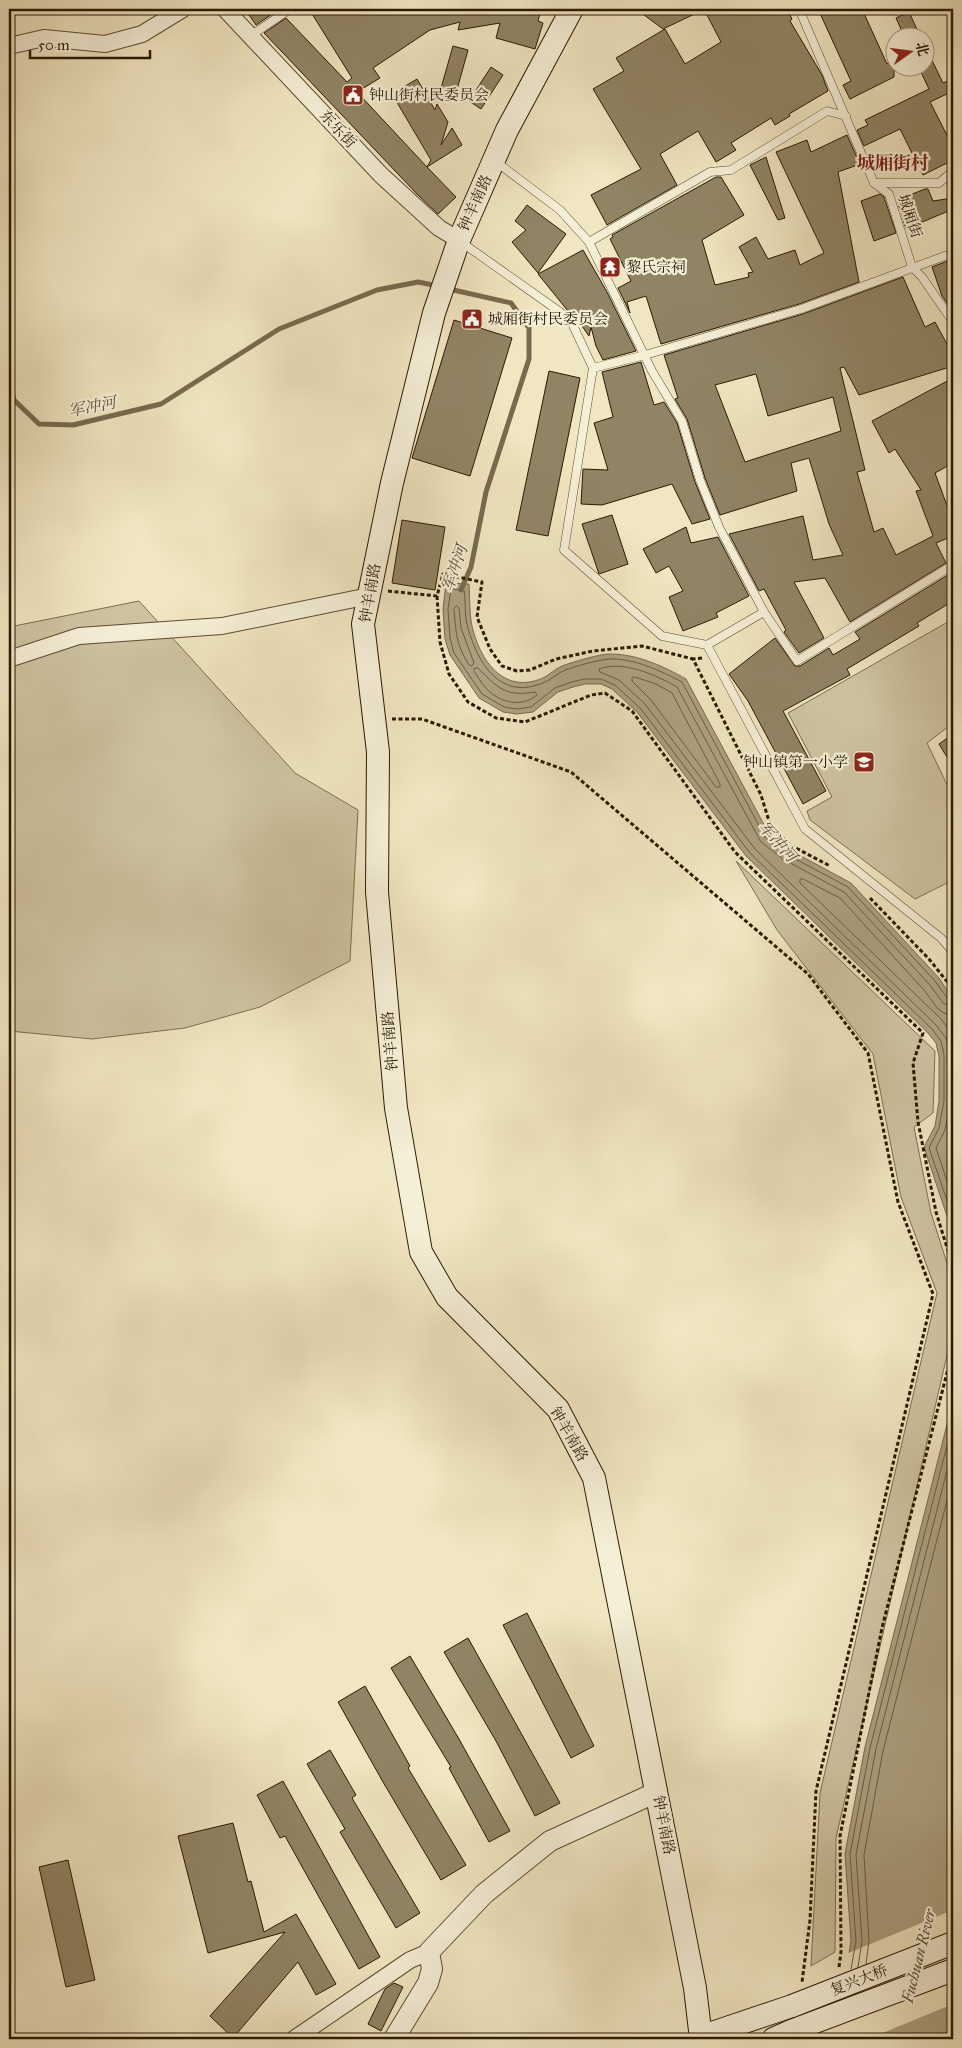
<svg xmlns="http://www.w3.org/2000/svg" width="962" height="2048" font-family="'IM FELL Great Primer','Noto Serif SC',serif">
  <style>
    .green { fill: #cec3a1; stroke: #7c6e52 }
    .water { fill: #aca080; stroke: #786a4e }
    .pier { fill: #f0e6c1 }
    .lines { fill: none; stroke-linecap: round; stroke-linejoin: round }
    .shore { stroke: #6a5c41; stroke-width: 1 }
    .stream { stroke: #786a4e; stroke-width: 5 }
    .building { fill: #908465; stroke: #291902; fill-rule: evenodd }
    .service-casing { stroke: #5b4c32; stroke-width: 9 }
    .minor-casing { stroke: #5b4c32; stroke-width: 18 }
    .tertiary-casing { stroke: #5b4c32; stroke-width: 22 }
    .secondary-casing { stroke: #291902; stroke-width: 24 }
    .path { stroke: #291902; stroke-width: 3; stroke-dasharray: 4 2.5; stroke-linecap: butt }
    .service { stroke: #f5efd7; stroke-width: 8 }
    .minor { stroke: #f5efd7; stroke-width: 16 }
    .tertiary { stroke: #f5efd7; stroke-width: 20 }
    .secondary { stroke: #f5efd7; stroke-width: 22 }
    .secondary-bridge-casing { stroke: #291902; stroke-width: 24; stroke-linecap: butt }
    .secondary-bridge { stroke: #f5efd7; stroke-width: 22 }
    .labels { text-anchor: middle; stroke-width: 4.5; stroke-linejoin: round; paint-order: stroke }
    .poi-label { font-size: 15px; fill: #291902; stroke: #f5efd7; text-anchor: start }
    .street-label { font-size: 15px; fill: #291902; stroke: #f5efd7 }
    .water-label { font-size: 16px; font-style: italic; fill: #5d4f34; stroke: #f5efd7 }
    .quarter-label { font-size: 18px; font-weight: bold; fill: #7a1f14; stroke: #f5efd7 }
  </style>
  <rect width="100%" height="100%" fill="#f0e6c1"/>
  <filter id="stains"><feTurbulence type="fractalNoise" baseFrequency=".004" numOctaves="4"/><feColorMatrix values="0 0 0 0 .2 0 0 0 0 .09 0 0 0 0 .02 0 0 0 .5 -.17"/></filter>
  <radialGradient id="worn" r=".72"><stop offset=".6" stop-color="#630" stop-opacity="0"/><stop offset="1" stop-color="#630" stop-opacity=".3"/></radialGradient>
  <g class="green">
    <path d="M139 601 295 773 358 810 350 961 260 1007 185 1028 92 1039 9 1031V627Z"/>
    <path d="M953 619V723L927 743 953 797V880L915 899 810 820 807 811 832 797 788 713Z"/>
    <path d="M736 861 935 1051 933 1113 914 1127 931 1213 953 1282V1329L836 1838 835 1952 811 1966 820 1793 937 1293 901 1197 873 1054 777 930Z"/>
  </g>
  <g class="water">
    <path d="M446 583 469 584C470 597 469 612 472 626 480 660 503 695 543 678 549 675 555 669 562 666 573 662 599 654 610 654 637 654 663 666 686 679L769 834 788 849 851 883 939 978 953 999V1234L924 1147 935 1126 939 1101V1056L936 1043 928 1033 746 856 637 712 612 689 601 684H585L573 687 558 692 533 712 517 714 503 712 479 698 450 655 445 639 443 609Z"/>
    <path d="M953 1401V2039H835L851 1941 845 1854 865 1747Z"/>
  </g>
  <path class="pier" d="M953 1910V2004L868 2039H833L846 1954Z"/>
  <g class="lines">
    <g class="shore">
      <path d="M457 606 459 608 461 628 474 663 472 666 469 665C456 645 456 632 454 609Z"/>
      <path d="M475 668H478C498 688 505 697 535 692L537 695C522 708 499 703 486 688 481 683 478 677 474 671Z"/>
      <path d="M635 677 656 684 672 693 720 784V787H716L651 700 632 681V678Z"/>
      <path d="M953 1001 948 999 935 981 848 887 786 854 765 837 682 682C661 671 634 658 609 659 598 660 576 666 565 670 558 673 552 679 545 682 501 702 478 664 468 628 464 616 466 602 464 590L451 589 448 609 450 638 454 653 482 694 504 707 517 709 531 707 555 688 572 682 584 679H601L615 685 641 709 750 853 932 1029 941 1041 944 1055V1101L939 1128 929 1148 953 1218"/>
      <path d="M953 1007 943 1003 930 985 844 892 783 859 761 842 677 687C656 675 623 660 599 669L600 672 619 680 645 704 755 849 936 1025 946 1038 951 1056 950 1103 945 1130 936 1148 953 1199"/>
      <path d="M953 1015 944 1013 938 1009 924 990 840 898 803 879H800V883L941 1019 953 1035"/>
      <path d="M866 1964 869 1941 864 1855 883 1751 953 1477"/>
      <path d="M858 1967 862 1941 856 1855 876 1749 953 1447"/>
      <path d="M851 1969 856 1941 850 1854 870 1748 953 1422"/>
    </g>
    <g class="stream">
      <path d="M449 289 511 303 529 328V359L486 492 471 567 461 590"/>
      <path d="M9 378 14 400 39 424 73 425 161 404 279 329 377 290 418 282 438 286"/>
    </g>
  </g>
  <g class="building">
    <path d="M245 9H277L278 10 256 25Z"/>
    <path d="M309 9H541L538 21 543 23 535 49 496 38 500 23 458 30 460 22 430 30 373 68 380 78 357 92 427 167 431 160 392 94 417 79 435 110 437 104 448 122 441 145 452 128 462 145 427 167 456 197 438 214 417 194 264 33 286 18 347 82 352 78Z"/>
    <path d="M636 9H705L663 29Z"/>
    <path d="M718 9H787L792 19 790 21 822 75 828 91 789 114 790 116 775 125 771 118 731 143 736 150 716 162 698 131 660 154 677 185 607 225 591 195 641 169 593 89 624 71 616 58 665 29 685 64 721 42 707 15Z"/>
    <path d="M818 9H862L887 64 894 60V77L850 99 843 85 851 81Z"/>
    <path d="M909 12 921 38H905L896 18Z"/>
    <path d="M924 44 943 83 953 79V91L930 102 953 147V160L923 175 900 129 864 146 857 130 868 125 865 120 929 89 919 68H924Z"/>
    <path d="M453 46 468 50 456 93 441 88Z"/>
    <path d="M491 67 503 75 481 109 469 101Z"/>
    <path d="M847 135 860 164 838 172 859 282 799 304 661 344 646 296 627 302 630 313 618 288 631 281 610 239 613 237 612 235 716 177H721L744 215 702 240 715 285 749 277 748 273 753 272 739 247 756 237 768 259 795 250 800 265 824 253 776 152 807 140 811 152Z"/>
    <path d="M766 157 785 218 778 220 750 165Z"/>
    <path d="M925 189H928L933 201 953 198V209L906 229 897 200Z"/>
    <path d="M880 194 884 197 896 233 874 241 861 201Z"/>
    <path d="M527 205 566 234 538 273 512 242 526 230 515 221Z"/>
    <path d="M583 250 607 292 636 351 603 360 596 346 591 327 589 336 575 316 568 311 538 274Z"/>
    <path d="M953 259V312L942 296 932 267Z"/>
    <path d="M903 277 925 327 935 322 953 355V366L859 395 844 367 840 368 865 470 857 472 874 532 883 528 896 555 933 536 916 491 921 490 895 449 889 453 872 421 953 378V463L935 473 953 522V536L936 543 946 563 850 622 825 578 794 582 824 638 799 653 784 632 786 630 764 589 759 591 729 534 803 516 813 560 843 555 829 524 809 458 791 463 797 491 720 515 705 478 687 419 675 399 678 398 664 355 803 314ZM756 374 768 416 833 397 841 431 745 462 715 385Z"/>
    <path d="M454 320 512 338 470 476 412 458Z"/>
    <path d="M641 362 654 405 664 402 677 423 695 482 710 519 692 524 672 484 602 505 581 504 583 469 608 470 594 423 613 417 602 372Z"/>
    <path d="M549 371 580 378 548 536 516 530Z"/>
    <path d="M612 515 628 564 599 574 582 524Z"/>
    <path d="M402 520 445 527 435 590 392 583Z"/>
    <path d="M686 527 691 543 718 537 749 596 716 613 718 617 683 631 669 597 683 591 669 566 656 573 643 549Z"/>
    <path d="M951 573 953 577V601L917 623 919 626 847 669 850 675 783 711 826 791 803 804 748 701 729 674 775 638 795 666H800L829 648 833 655 860 639 855 632Z"/>
    <path d="M953 734V767L939 744Z"/>
    <path d="M527 1613 594 1746 571 1758 503 1625Z"/>
    <path d="M468 1638 560 1803 535 1816 496 1741 444 1652Z"/>
    <path d="M410 1656 459 1739 510 1831 489 1842 449 1768 451 1767 391 1668Z"/>
    <path d="M365 1686 410 1766 408 1768 466 1865 441 1880 383 1782 338 1702Z"/>
    <path d="M330 1750 356 1795 352 1798 420 1913 396 1928 340 1832 345 1829 307 1764Z"/>
    <path d="M283 1781 380 1957 359 1969 285 1836 280 1838 257 1795Z"/>
    <path d="M233 1823 248 1882 251 1881 264 1932 296 1914 336 1984 316 1995 298 1962 233 2038 210 2016 285 1932 208 1953 178 1836Z"/>
    <path d="M68 1860 95 1980 66 1987 39 1867Z"/>
    <path d="M394 1983 403 1987 381 2031 368 2024 385 1989Z"/>
  </g>
  <g class="lines">
    <g class="service-casing">
      <g id="service">
        <path d="M799 9 874 183 889 194 912 267 922 277 953 322"/>
        <path d="M250 36 290 9"/>
        <path d="M495 161 560 210 589 242 652 371 682 421 700 480 719 527 764 612 707 645"/>
        <path d="M874 183H939L953 171"/>
        <path d="M461 242 570 319 593 368 564 550 662 636 707 645 805 829 941 938 953 952"/>
        <path d="M589 242 710 172 731 170 827 111 846 116"/>
        <path d="M593 368 645 355 801 309 953 253"/>
        <path d="M764 612 797 661 953 565"/>
      </g>
    </g>
    <g class="minor-casing">
      <g id="minor">
        <path d="M225 9 381 175 439 228 459 240"/>
        <path d="M9 46 44 38 105 44 142 34 183 9"/>
        <path d="M9 659 79 636 222 626 369 596"/>
        <path d="M294 2039 410 1960 429 1952"/>
      </g>
    </g>
    <g class="tertiary-casing">
      <path id="tertiary" d="M394 2039 428 1983 432 1969 429 1952 484 1894 550 1841 657 1792"/>
    </g>
    <g class="secondary-casing">
      <g id="secondary">
        <path d="M572 9 507 130 459 240 434 313 392 483 363 624 378 752 377 892 396 1108 421 1252 447 1297 558 1409 594 1478 695 1988 701 2039"/>
        <path d="M700 2037 792 2006"/>
        <path d="M773 2039 791 2031"/>
      </g>
    </g>
    <g class="path">
      <path d="M388 591 437 596 443 574 482 582 477 617 490 649 502 666 517 671 530 670 556 659 593 651 642 646 693 659"/>
      <path d="M437 596 440 642 449 674 468 702 496 718 525 722 591 695 605 693 632 711 735 852 923 1033 913 1063 918 1122 936 1212 953 1267"/>
      <path d="M702 658 693 659 761 795 769 821 777 833 792 846 830 866"/>
      <path d="M392 719H422L571 772 808 974 868 1053 898 1202 933 1294 816 1791 810 1920 802 1982"/>
      <path d="M870 898 929 959 953 989"/>
      <path d="M839 1967 841 1952 840 1836 882 1628 953 1349"/>
    </g>
    <use href="#service" class="service"/>
    <use href="#minor" class="minor"/>
    <use href="#tertiary" class="tertiary"/>
    <use href="#secondary" class="secondary"/>
    <g class="secondary-bridge-casing">
      <g id="secondary-bridge">
        <path d="M792 2006 953 1943"/>
        <path d="M791 2031 953 1970"/>
      </g>
    </g>
    <use href="#secondary-bridge" class="secondary-bridge"/>
  </g>
  <defs>
    <g id="civic-square" transform="scale(1.125)"><rect x="-9" y="-9" width="18" height="18" rx="4" fill="#8f2418" stroke="#f5efd7"/><path d="M-.6-6.5H3V-4.5H.6V-3L4-1V1h2V6H-6V1h2V-1L-.6-3ZM-1.2 2.5V6h2.4V2.5Z" fill="#fff"/></g>
    <g id="temple-square" transform="scale(1.125)"><rect x="-9" y="-9" width="18" height="18" rx="4" fill="#8f2418" stroke="#f5efd7"/><path d="M0-6L5-2H3V0L6.5 2.5H4V6H1.5V3h-3V6H-4V2.5H-6.5L-3 0V-2H-5Z" fill="#fff"/></g>
    <g id="school-square" transform="scale(1.125)"><rect x="-9" y="-9" width="18" height="18" rx="4" fill="#8f2418" stroke="#f5efd7"/><path d="M0-5L7-2L0 1L-7-2ZM-4 1L0 2.5L4 1V4Q0 6-4 4Z" fill="#fff"/></g>
  </defs>
  <g fill-rule="evenodd">
    <use href="#civic-square" x="353" y="95"/>
    <use href="#temple-square" x="610" y="267"/>
    <use href="#civic-square" x="472" y="319"/>
    <use href="#school-square" x="864" y="762"/>
  </g>
  <g class="labels">
    <g class="poi-label">
      <text x="369" y="100">钟山街村民委员会</text>
      <text x="626" y="272">黎氏宗祠</text>
      <text x="488" y="324">城厢街村民委员会</text>
      <text x="848" y="767" text-anchor="end">钟山镇第一小学</text>
    </g>
    <g class="street-label">
      <text transform="translate(338 129) rotate(47)" y="5">东乐街</text>
      <text transform="translate(475 203) rotate(-66)" y="5">钟羊南路</text>
      <text transform="translate(910 216) rotate(71)" y="5">城厢街</text>
      <text transform="translate(370 593) rotate(-80)" y="5">钟羊南路</text>
      <text transform="translate(390 1041) rotate(-95)" y="5">钟羊南路</text>
      <text transform="translate(569 1434) rotate(60)" y="5">钟羊南路</text>
      <text transform="translate(664 1825) rotate(79)" y="5">钟羊南路</text>
      <text transform="translate(859 1980) rotate(-21)" y="5">复兴大桥</text>
    </g>
    <g class="water-label">
      <text transform="translate(92 406) rotate(-11)" y="6">军冲河</text>
      <text transform="translate(454 568) rotate(-71)" y="6">军冲河</text>
      <text transform="translate(778 841) rotate(48)" y="6">军冲河</text>
      <text transform="translate(918 1956) rotate(-76)" y="6">Fuchuan River</text>
    </g>
    <g class="quarter-label">
      <text x="893" y="169">城厢街村</text>
    </g>
  </g>
  <rect width="962" height="2048" fill="none" stroke="#f0e6c1" stroke-width="30"/>
  <rect x="10" y="10" width="942" height="2028" fill="none" stroke="#291902" stroke-width="2.5"/>
  <rect x="15" y="15" width="932" height="2018" fill="none" stroke="#291902"/>
  <g transform="translate(910 52) rotate(76)"><circle r="24" fill="#f5efd7" stroke="#a39982"/>
  <path d="M0-4L9 19L0 12L-9 19Z" fill="#8f2418"/>
  <text y="-8" font-size="14" font-weight="bold" text-anchor="middle" fill="#291902">北</text>
  </g>
  <path d="M30 50v8h120v-8" fill="none" stroke="#291902" stroke-width="2.5"/>
  <text x="38" y="50" font-size="15" fill="#291902" stroke="#f5efd7" stroke-width="4" paint-order="stroke">50 m</text>
  <rect width="100%" height="100%" filter="url(#stains)"/>
  <rect width="100%" height="100%" fill="url(#worn)"/>
</svg>
